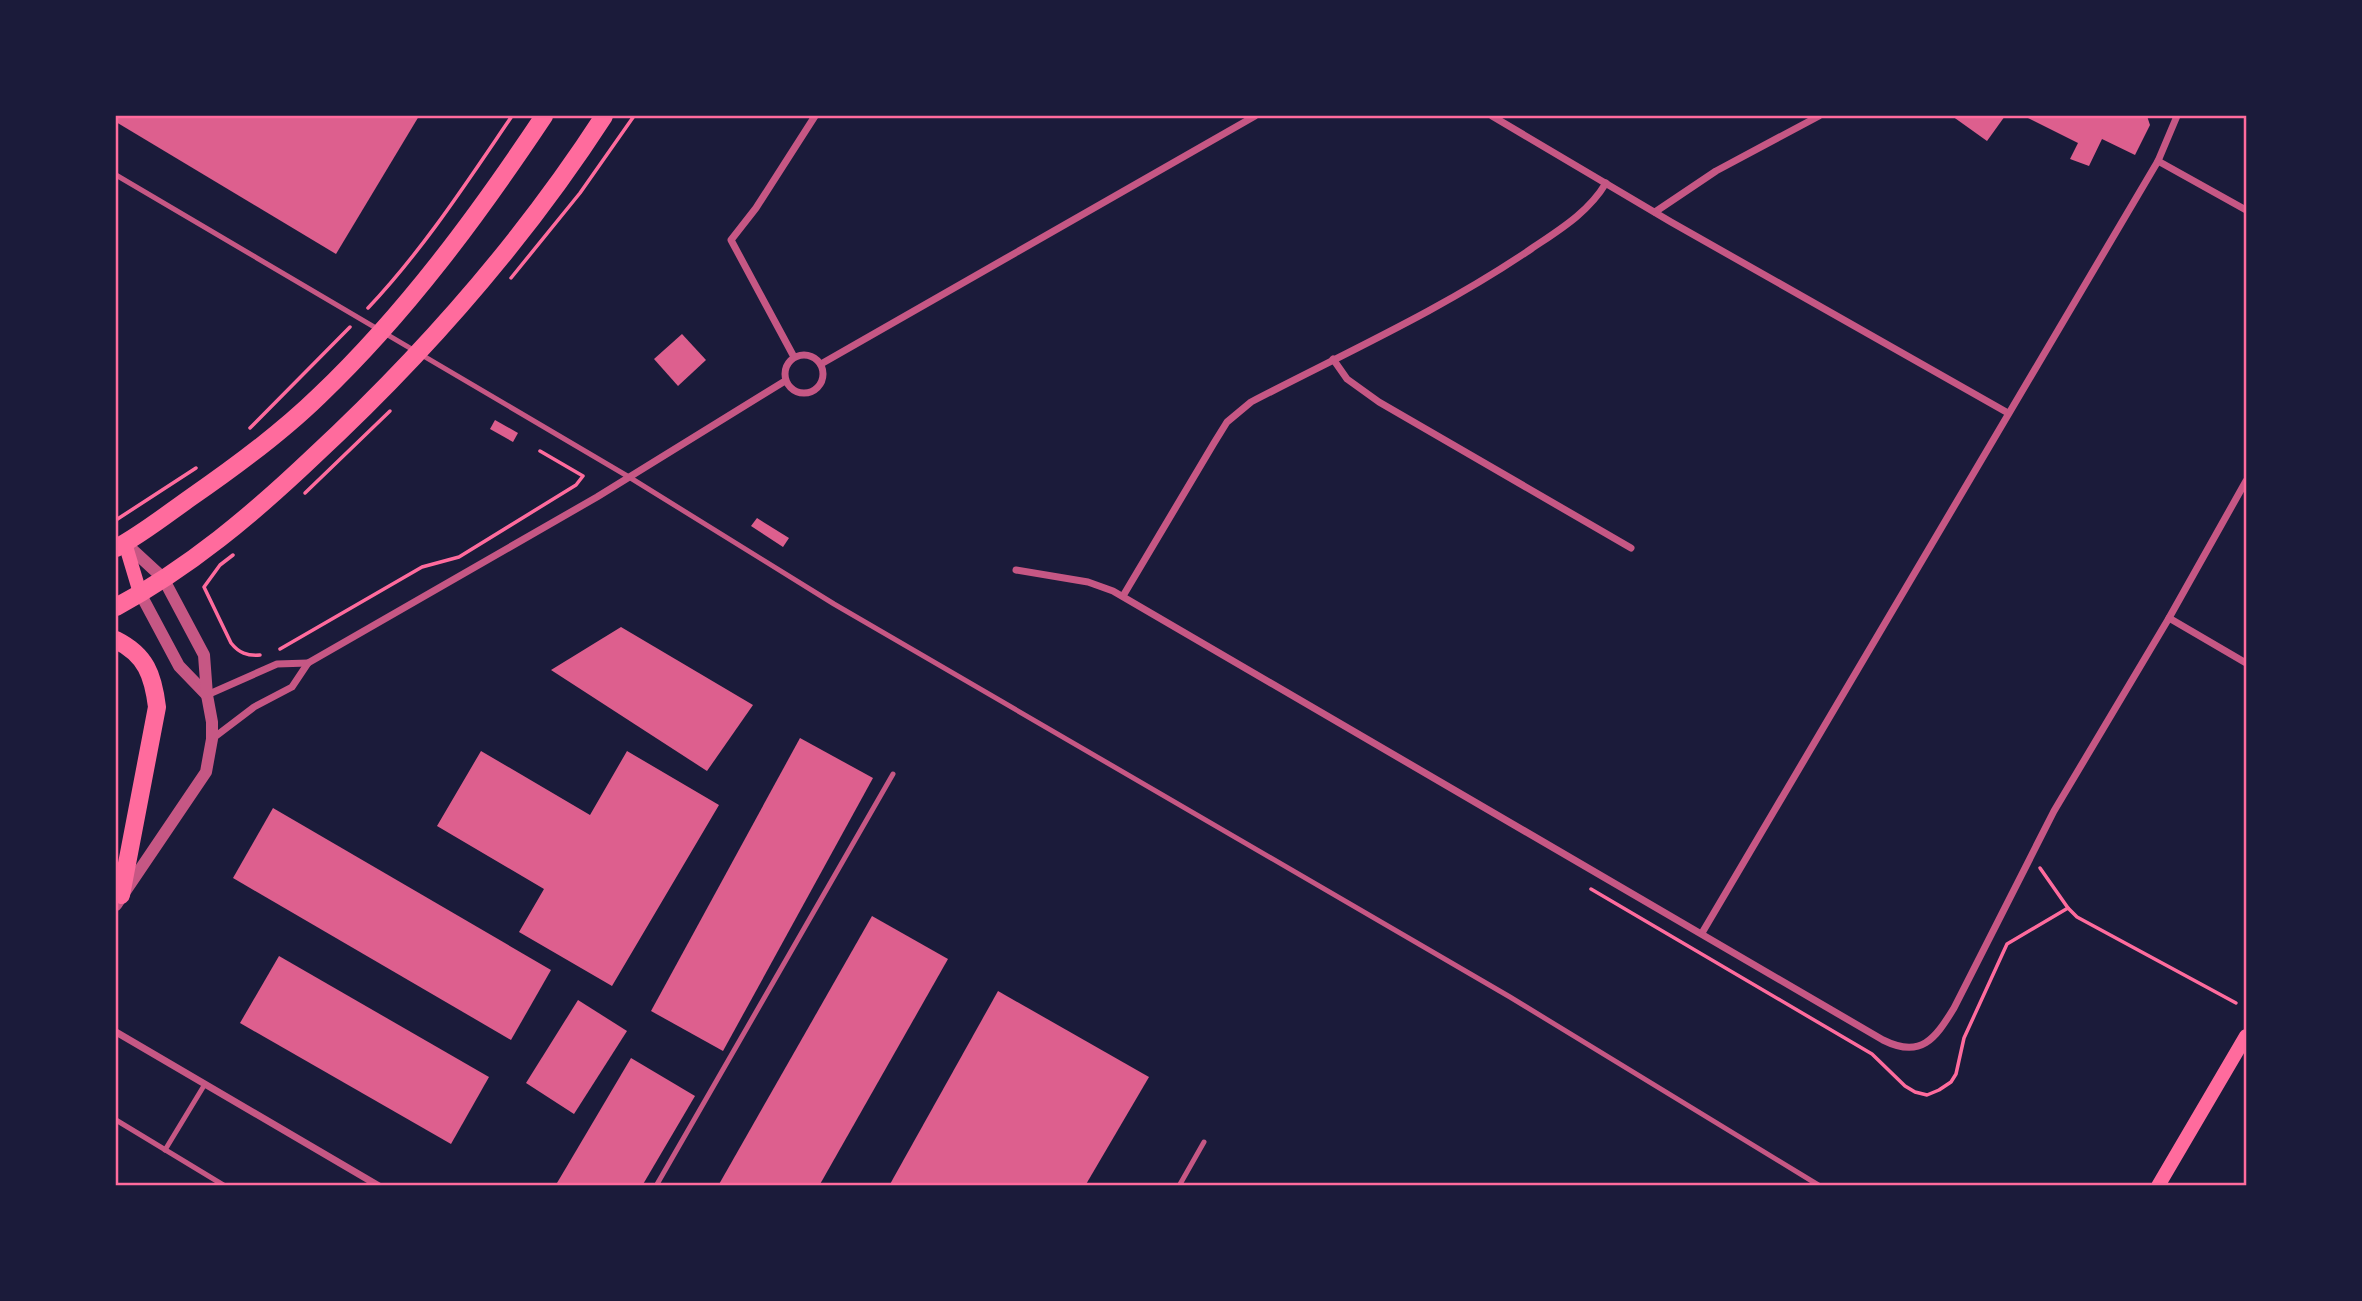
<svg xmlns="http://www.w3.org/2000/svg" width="2362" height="1301" font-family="'Alegreya Sans',sans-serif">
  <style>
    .building { fill: #dd5f8e }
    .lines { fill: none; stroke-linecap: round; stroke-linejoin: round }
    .path { stroke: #ff6b9d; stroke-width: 3.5 }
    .service { stroke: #c65784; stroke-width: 5 }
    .minor { stroke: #c65784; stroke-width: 7 }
    .tertiary { stroke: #c65784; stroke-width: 12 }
    .secondary { stroke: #ff6b9d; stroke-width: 14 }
    .trunk { stroke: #ff6b9d; stroke-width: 18 }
    .neatline { fill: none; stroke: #ff6b9d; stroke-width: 2.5 }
  </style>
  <rect width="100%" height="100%" fill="#1b1b3a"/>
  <g class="building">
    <path d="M116 116H419L336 254 116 122Z"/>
    <path d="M1952 116H2005L1987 141Z"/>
    <path d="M2024 116H2147L2150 125 2135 155 2102 139 2089 166 2070 159 2078 143Z"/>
    <path d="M682 334 706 360 678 386 654 359Z"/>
    <path d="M495 420 518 433 513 442 490 429Z"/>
    <path d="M757 518 789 538 783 547 751 526Z"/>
    <path d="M621 627 753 705 707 771 551 670Z"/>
    <path d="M800 738 873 778 723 1051 651 1011Z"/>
    <path d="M481 751 590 815 627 751 719 805 612 986 519 932 544 889 437 826Z"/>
    <path d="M273 808 551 970 511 1040 233 878Z"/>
    <path d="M872 916 948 959 819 1186H718Z"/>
    <path d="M279 956 489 1077 451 1144 240 1023Z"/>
    <path d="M998 991 1149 1077 1085 1186H889Z"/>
    <path d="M578 1000 627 1031 574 1114 526 1083Z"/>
    <path d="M631 1058 695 1096 642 1186H560L557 1183Z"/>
  </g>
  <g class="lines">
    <g class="path">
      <path d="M511 278 580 193 634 116"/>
      <path d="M368 308C423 250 467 182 512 116"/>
      <path d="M250 428 350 327"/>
      <path d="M305 493 390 411"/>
      <path d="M116 520 196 468"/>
      <path d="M233 555 220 565 204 587 231 643C239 653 247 656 260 655"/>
      <path d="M280 649 422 567 459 557 576 485 583 476 540 451"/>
      <path d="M2040 868 2068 908 2077 917 2236 1003"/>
      <path d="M1591 889 1872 1054 1905 1086 1915 1092 1927 1095 1939 1090 1951 1082 1956 1074 1964 1038 2007 944 2068 908"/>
    </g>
    <g class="service">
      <path d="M116 175 629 477 834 604 1510 997 1820 1186"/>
      <path d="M116 1120 225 1186"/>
      <path d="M165 1150 205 1084"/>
      <path d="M656 1186 893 774"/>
      <path d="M1179 1186 1204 1142"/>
    </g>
    <g class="minor">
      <path d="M1492 116 1671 222 2008 413"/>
      <path d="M2158 161 2246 210"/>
      <path d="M1655 212 1716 171 1819 116"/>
      <circle cx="804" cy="374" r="19"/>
      <path d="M794 357 731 240 756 208 815 116"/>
      <path d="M1333 359 1347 379 1379 402 1631 548"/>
      <path d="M821 364 1255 116"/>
      <path d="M1016 570 1088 582 1113 591 1883 1040C1921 1059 1935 1039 1954 1008L2054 811 2169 618 2246 481"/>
      <path d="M1123 596 1214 443 1227 422 1251 402C1345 353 1443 309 1531 249 1559 230 1588 213 1606 183"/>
      <path d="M2169 618 2246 663"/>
      <path d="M207 695 277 664 308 663"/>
      <path d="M212 739 254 707 292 687 308 663 597 497 785 381"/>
      <path d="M1702 933 2158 161 2177 116"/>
      <path d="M116 1032 379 1186"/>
    </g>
    <g class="tertiary">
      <path d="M140 593 179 666 207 695"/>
      <path d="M116 905 206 772 212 739V722L207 695 204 655 163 578 125 543"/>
    </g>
    <g class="secondary">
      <path d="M125 543 140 593"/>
      <path d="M2158 1186 2246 1036"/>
    </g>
    <g class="trunk">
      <path d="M116 548C142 534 166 515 190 498 235 467 280 434 319 396 406 313 478 215 544 116"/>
      <path d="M116 607C189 568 253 514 313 457 422 356 523 241 604 116"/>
      <path d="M116 640C146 655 153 675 157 707L121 895"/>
    </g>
  </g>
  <rect width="2362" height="1301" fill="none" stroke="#1b1b3a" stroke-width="234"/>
  <rect x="117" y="117" width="2128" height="1067" class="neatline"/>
</svg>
